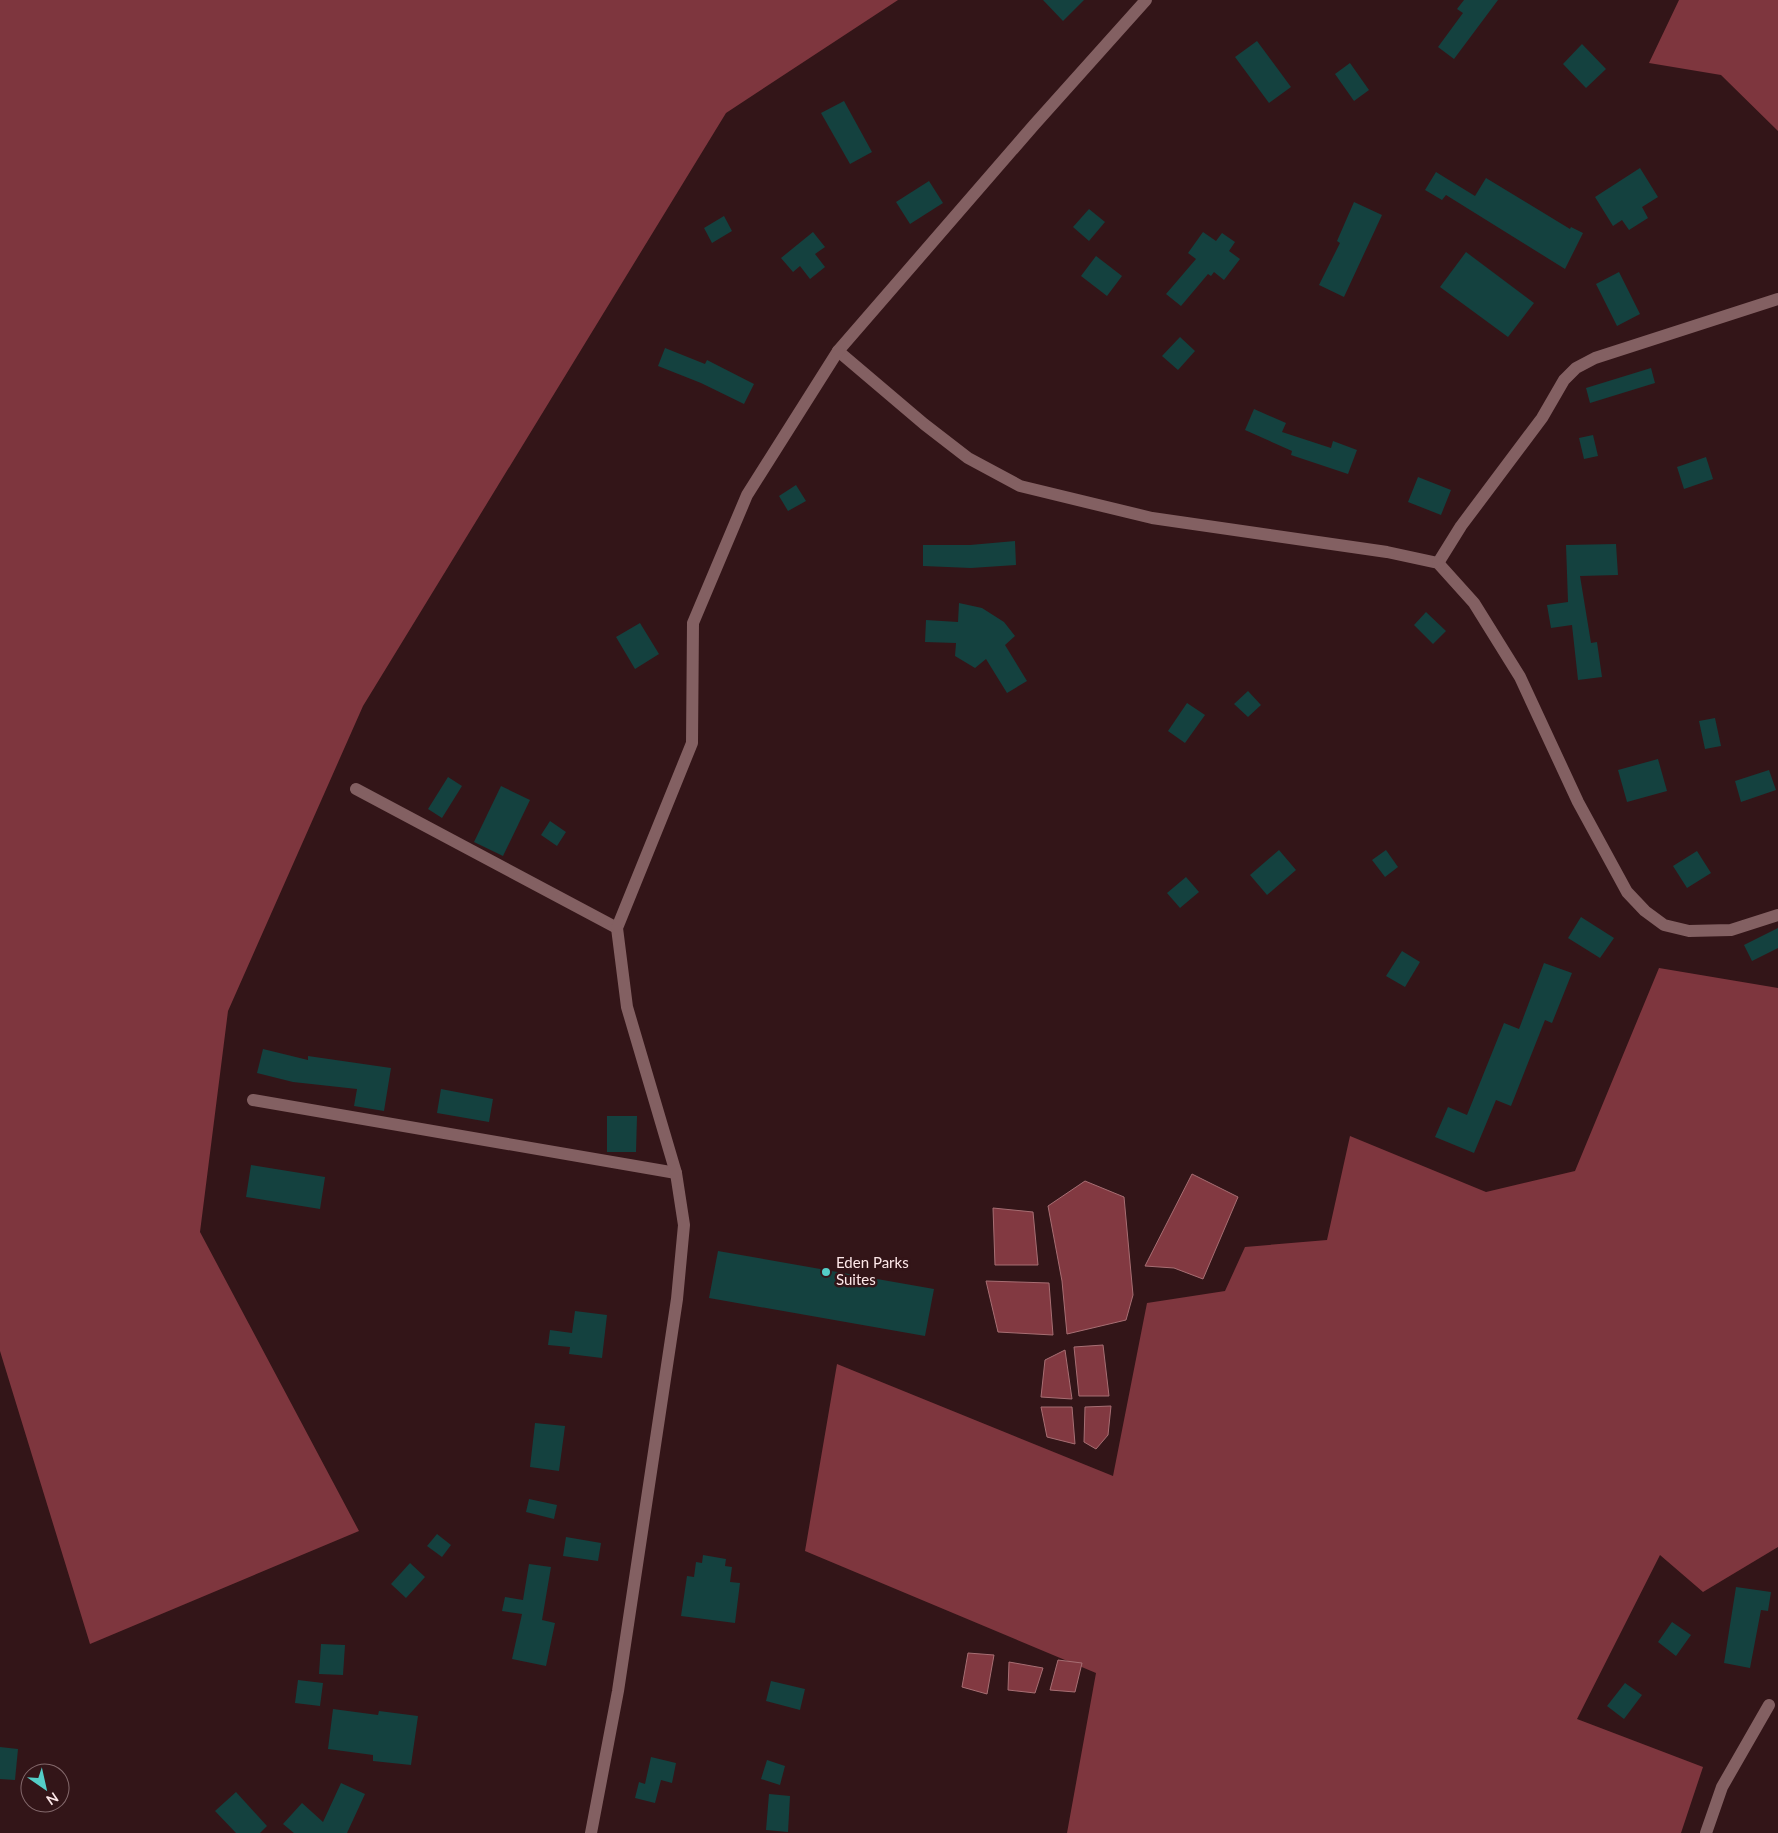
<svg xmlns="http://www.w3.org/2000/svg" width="1778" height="1833" font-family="Lato,sans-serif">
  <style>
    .forest { fill: #7e363e }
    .water { fill: #823941; stroke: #a76e73 }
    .building { fill: #14413f }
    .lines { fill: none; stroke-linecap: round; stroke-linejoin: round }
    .minor { stroke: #836062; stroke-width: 12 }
    .poi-dot { fill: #54cdc7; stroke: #331518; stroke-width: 2 }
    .labels { text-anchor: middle; stroke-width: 5; stroke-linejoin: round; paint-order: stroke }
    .poi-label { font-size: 15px; fill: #fee8e9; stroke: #331518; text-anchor: start }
  </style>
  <rect width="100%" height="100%" fill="#331518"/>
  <g class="forest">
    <path d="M0 0H898L726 113 363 706 228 1011 200 1232 359 1531 90 1644 0 1351Z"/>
    <path d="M1679 0H1778V131L1721 75 1649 63Z"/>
    <path d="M1659 968 1778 988V1547L1703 1592 1660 1555 1577 1719 1703 1767 1681 1833H1067L1096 1673 805 1551 837 1364 1113 1476 1147 1303 1225 1291 1245 1247 1327 1240 1350 1136 1486 1192 1575 1171Z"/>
  </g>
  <g class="water">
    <path d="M1192 1174 1238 1197 1203 1279 1174 1268 1145 1266Z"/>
    <path d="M1085 1181 1124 1197 1133 1295 1126 1320 1067 1334 1062 1281 1048 1206Z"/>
    <path d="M993 1208 1033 1212 1038 1265H995Z"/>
    <path d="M986 1281 1049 1283 1053 1335 998 1332Z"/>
    <path d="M1103 1345 1109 1396H1079L1074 1347Z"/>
    <path d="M1065 1350 1072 1399 1041 1397 1045 1360Z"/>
    <path d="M1111 1406 1108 1435 1096 1449 1084 1442 1085 1407Z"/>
    <path d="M1041 1407H1072L1075 1444 1047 1437Z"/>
    <path d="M968 1653 994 1655 987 1694 962 1687Z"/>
    <path d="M1058 1660 1082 1663 1075 1692 1050 1690Z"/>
    <path d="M1009 1662 1043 1668 1035 1693 1008 1690Z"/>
  </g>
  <g class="building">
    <path d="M1043 0H1084L1063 21Z"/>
    <path d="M1464 0H1498L1454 59 1438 47 1463 13 1457 9Z"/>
    <path d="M1257 41 1291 87 1269 103 1235 57Z"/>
    <path d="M1582 44 1606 69 1586 88 1563 64Z"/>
    <path d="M1350 63 1369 90 1354 101 1335 74Z"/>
    <path d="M844 101 872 152 850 164 821 113Z"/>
    <path d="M1640 168 1658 197 1642 207 1648 218 1629 230 1622 220 1613 226 1595 197Z"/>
    <path d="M1436 172 1475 196 1486 178 1570 229 1571 227 1583 233 1565 269 1446 195 1442 200 1425 190Z"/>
    <path d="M929 181 943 203 910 224 896 202Z"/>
    <path d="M1354 202 1382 215 1344 297 1319 285 1340 243 1337 241Z"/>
    <path d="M1089 209 1105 222 1089 241 1073 227Z"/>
    <path d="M724 216 732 231 712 243 704 228Z"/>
    <path d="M813 232 825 247 815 254 825 267 810 279 800 266 793 272 781 258Z"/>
    <path d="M1203 232 1216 241 1222 233 1235 242 1229 251 1240 259 1224 280 1214 272 1211 276 1208 274 1181 306 1166 294 1196 259 1188 253Z"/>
    <path d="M1466 252 1534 303 1508 337 1440 287Z"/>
    <path d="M1096 256 1122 276 1107 296 1081 276Z"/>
    <path d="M1619 272 1640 314 1617 326 1596 284Z"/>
    <path d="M1180 337 1195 351 1178 370 1162 356Z"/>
    <path d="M665 348 705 364 707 360 754 384 744 404 701 383 658 366Z"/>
    <path d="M1651 368 1655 383 1590 403 1586 388Z"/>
    <path d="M1254 409 1286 423 1282 432 1331 448 1333 441 1357 450 1348 474 1291 455 1292 451 1245 430Z"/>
    <path d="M1593 435 1598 456 1584 459 1579 438Z"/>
    <path d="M1706 457 1713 479 1684 489 1677 467Z"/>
    <path d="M1418 477 1451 490 1441 515 1408 502Z"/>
    <path d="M796 485 806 501 788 511 779 496Z"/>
    <path d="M1015 541 1016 565 971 568 923 566V545H970Z"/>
    <path d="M1616 544 1618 575 1580 576 1591 643 1597 642 1602 677 1578 680 1572 625 1551 628 1547 605 1568 602 1566 545Z"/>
    <path d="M959 603 982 608 1004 622 1015 636 1005 645 1027 681 1007 693 986 659 975 668 955 656 956 643 925 642 926 620 958 622Z"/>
    <path d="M1426 612 1446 631 1433 644 1414 625Z"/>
    <path d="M640 623 659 654 635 669 616 637Z"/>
    <path d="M1248 691 1261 705 1248 717 1234 704Z"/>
    <path d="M1187 703 1205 715 1185 743 1168 731Z"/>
    <path d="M1715 718 1721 746 1705 749 1699 721Z"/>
    <path d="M1658 759 1667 791 1627 802 1618 770Z"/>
    <path d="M1769 770 1776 790 1741 802 1735 781Z"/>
    <path d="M448 777 462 786 442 818 428 809Z"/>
    <path d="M501 786 530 800 503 856 474 842Z"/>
    <path d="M550 821 566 832 557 846 541 835Z"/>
    <path d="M1279 850 1296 870 1267 895 1250 875Z"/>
    <path d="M1386 850 1398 867 1385 877 1372 860Z"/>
    <path d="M1697 851 1711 873 1687 888 1673 866Z"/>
    <path d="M1186 877 1199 892 1180 908 1167 893Z"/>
    <path d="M1581 917 1614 938 1600 958 1568 938Z"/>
    <path d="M1778 928V948L1752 961 1744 945Z"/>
    <path d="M1402 951 1420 962 1405 987 1386 976Z"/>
    <path d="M1544 963 1572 973 1552 1023 1545 1020 1511 1106 1496 1100 1474 1153 1435 1137 1448 1107 1467 1115 1504 1023 1519 1029Z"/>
    <path d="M263 1049 308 1060V1056L391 1068 384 1111 354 1106 357 1089 293 1082 257 1073Z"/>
    <path d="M441 1089 493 1099 489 1122 437 1113Z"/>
    <path d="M607 1116H637L636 1152H607Z"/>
    <path d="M251 1165 325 1177 320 1209 246 1197Z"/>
    <path d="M718 1251 934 1289 925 1336 709 1298Z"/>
    <path d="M575 1311 607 1315 602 1358 569 1354 570 1347 548 1345 550 1330 572 1333Z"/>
    <path d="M535 1423 565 1426 559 1471 530 1467Z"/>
    <path d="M529 1499 557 1505 554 1519 526 1512Z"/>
    <path d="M437 1534 451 1545 442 1557 427 1546Z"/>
    <path d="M566 1537 601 1543 598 1561 563 1556Z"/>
    <path d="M703 1555 726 1559 725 1566 732 1567 730 1582 740 1583 735 1623 681 1616 687 1576 694 1577 696 1562 702 1563Z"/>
    <path d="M410 1563 425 1577 406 1598 391 1584Z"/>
    <path d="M529 1564 551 1567 542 1620 555 1623 546 1666 512 1659 522 1614 502 1611 505 1597 523 1600Z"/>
    <path d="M1736 1587 1771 1592 1768 1611 1761 1610 1750 1668 1724 1663Z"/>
    <path d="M1672 1622 1691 1635 1676 1656 1658 1642Z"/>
    <path d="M321 1644 345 1645 343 1675 319 1674Z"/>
    <path d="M298 1680 323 1683 320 1706 295 1703Z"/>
    <path d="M771 1681 805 1689 800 1710 766 1701Z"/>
    <path d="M1625 1683 1642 1695 1624 1719 1607 1706Z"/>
    <path d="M333 1709 378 1715 379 1711 418 1716 411 1765 373 1761V1755L328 1749Z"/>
    <path d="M0 1747 18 1749 15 1780 0 1779Z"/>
    <path d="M651 1757 676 1763 672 1783 661 1780 655 1803 635 1798 639 1782 645 1784Z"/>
    <path d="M767 1760 785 1766 780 1785 761 1779Z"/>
    <path d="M341 1783 365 1794 347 1833H294L283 1824 302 1803 323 1822Z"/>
    <path d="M236 1792 267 1826 260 1833H236L215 1811Z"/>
    <path d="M769 1794 790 1796 788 1832 766 1830Z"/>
  </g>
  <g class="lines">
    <g class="minor">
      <path d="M838 351 924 424 968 458 1020 486 1152 518 1387 552 1438 563 1474 603 1520 677 1578 802 1627 892 1645 911 1664 925 1689 931 1731 930 1778 915"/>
      <path d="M1438 563 1461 526 1542 418 1564 380 1576 368 1595 358 1778 299"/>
      <path d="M356 789 617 928"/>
      <path d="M253 1100 676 1173"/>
      <path d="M591 1833 618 1691 677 1299 684 1225 676 1173 627 1007 617 928 692 743 693 623 747 495 838 351 1034 125 1146 0"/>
      <path d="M1706 1833 1722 1787 1769 1705"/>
    </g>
  </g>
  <circle class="poi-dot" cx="826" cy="1272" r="5"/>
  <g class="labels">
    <g class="poi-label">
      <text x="836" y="1268">Eden Parks<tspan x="836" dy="17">Suites</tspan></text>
    </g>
  </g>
  <g transform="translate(45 1788) rotate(146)"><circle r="24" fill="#331518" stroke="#84696c"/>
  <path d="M0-4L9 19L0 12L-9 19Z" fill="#54cdc7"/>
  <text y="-8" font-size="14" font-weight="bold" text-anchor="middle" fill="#fee8e9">N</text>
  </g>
</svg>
